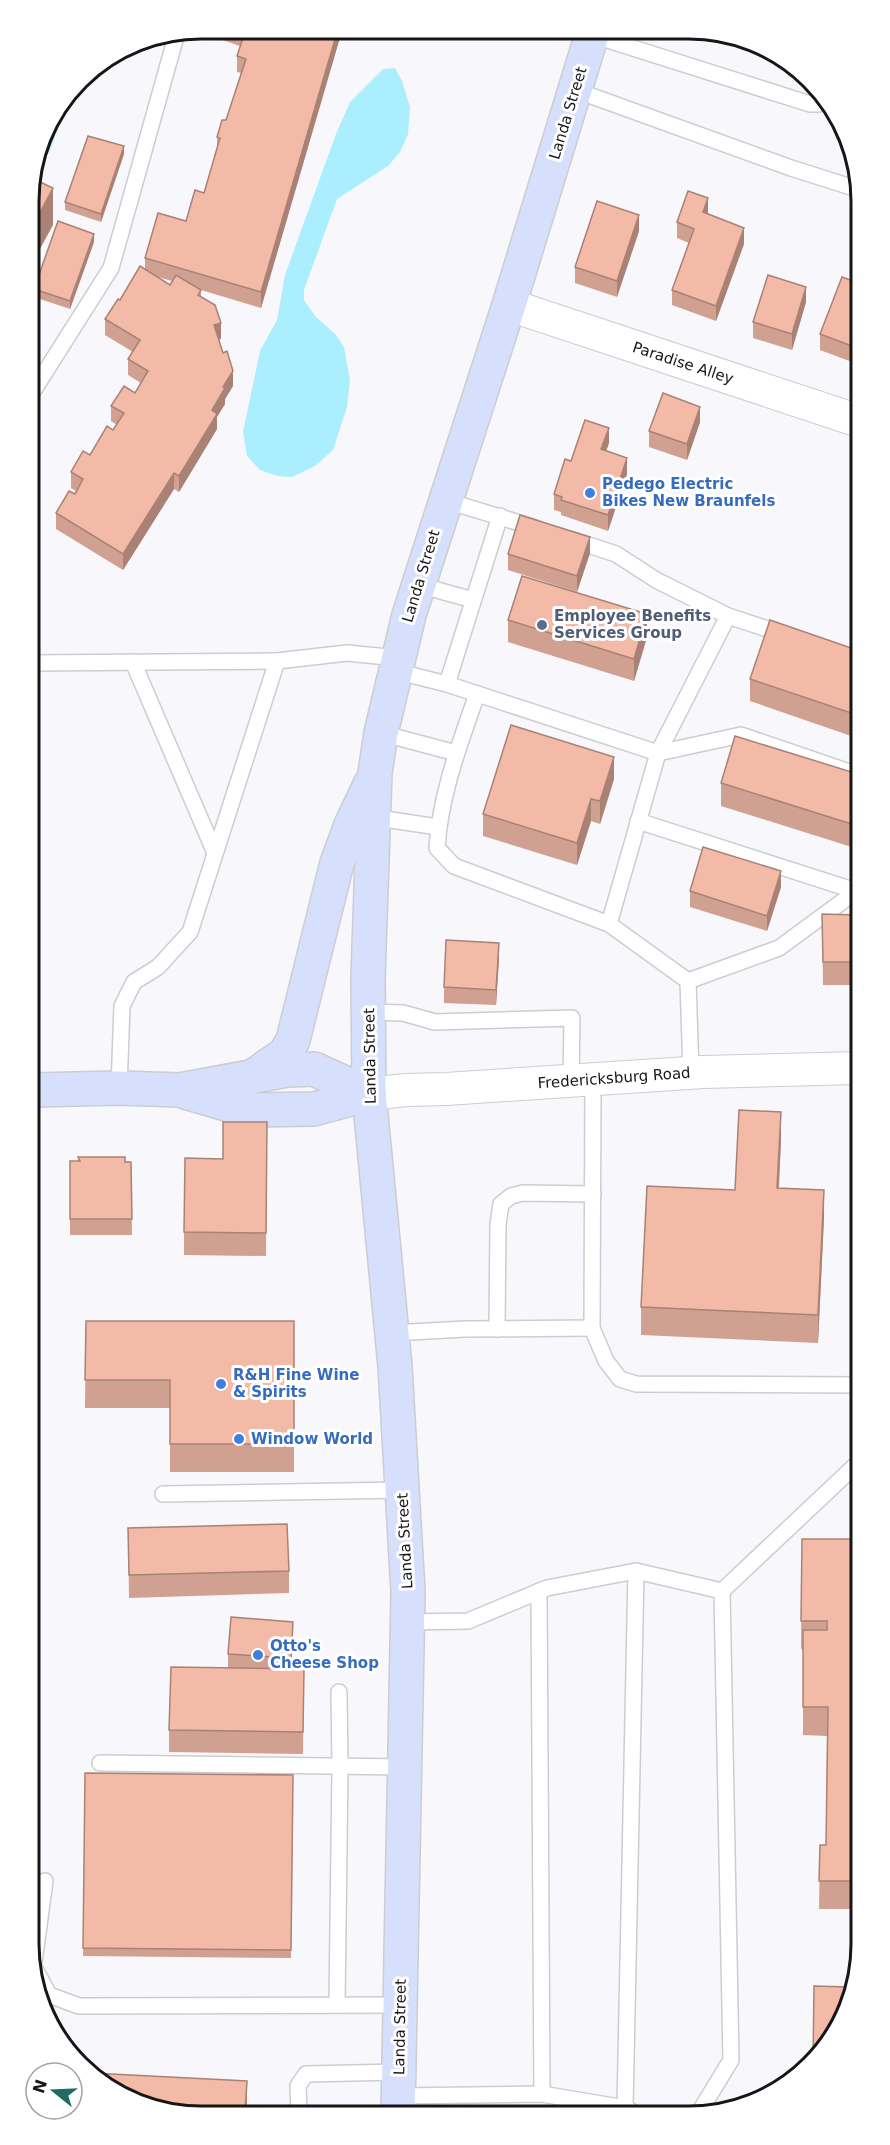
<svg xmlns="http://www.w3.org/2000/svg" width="890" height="2145" font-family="'DejaVu Sans',sans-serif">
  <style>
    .water { fill: #abeefe }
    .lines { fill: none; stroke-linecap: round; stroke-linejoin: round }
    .lane-casing { stroke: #cccdd0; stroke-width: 18 }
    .street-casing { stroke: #cccdd0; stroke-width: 34 }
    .secondary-casing { stroke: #cccdd0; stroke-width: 36 }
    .lane { stroke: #fff; stroke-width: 15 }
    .street { stroke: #fff; stroke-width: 32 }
    .secondary { stroke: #d6e0fc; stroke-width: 33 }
    .wall { fill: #d0a090; fill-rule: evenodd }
    .shaded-wall { fill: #a98275 }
    .building { fill: #f2baa7; stroke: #a98275; stroke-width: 1.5 }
    .shop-dot { fill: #3f7fe0; stroke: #fff; stroke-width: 2 }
    .service-dot { fill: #5c6f8a; stroke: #fff; stroke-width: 2 }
    .labels { text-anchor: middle; stroke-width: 6; stroke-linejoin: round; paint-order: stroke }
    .street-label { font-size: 15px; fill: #161617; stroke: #fff }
    .shop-label { font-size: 15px; font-weight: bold; fill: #366cbe; stroke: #fff; text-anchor: start }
    .service-label { font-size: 15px; font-weight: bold; fill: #4e5e75; stroke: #fff; text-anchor: start }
    .rim { fill: none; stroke: #161617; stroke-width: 3 }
  </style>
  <rect width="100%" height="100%" fill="#f8f8fc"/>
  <g class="water">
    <path d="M395 68 402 81 410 107 408 134 400 152 388 166 337 199 304 290V300L315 316 336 335 344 347 350 380 347 407 333 450 315 466 292 477 277 476 260 470 247 456 243 432 260 351 277 320 285 275 336 134 350 102 383 69Z"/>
    <path d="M54 115C60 137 49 156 34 172L46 125Z"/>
  </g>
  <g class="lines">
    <g class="lane-casing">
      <g id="lane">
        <path d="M592 35 810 104H819L823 100"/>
        <path d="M575 90 791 168 851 187 856 181"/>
        <path d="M30 396 111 268 177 33"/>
        <path d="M444 500 536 528"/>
        <path d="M570 539 616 554 656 580 728 616 786 635"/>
        <path d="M419 585 473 600"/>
        <path d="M133 662 215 853"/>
        <path d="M30 663 277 661"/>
        <path d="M395 671 447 684 658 753 609 924"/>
        <path d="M447 684 500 516"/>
        <path d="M477 694C460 743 440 795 437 848L454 866 609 924 688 981 691 1073"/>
        <path d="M381 733 456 753"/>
        <path d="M658 753 741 735 858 775"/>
        <path d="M658 753 728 616"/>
        <path d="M371 817 438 827"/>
        <path d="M638 821 856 891"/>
        <path d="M688 981 779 948 858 890"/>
        <path d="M368 1012 403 1013 435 1022 572 1018 571 1081"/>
        <path d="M593 1080 592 1328 606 1361 620 1379 636 1384 859 1385"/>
        <path d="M119 1088 122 1006 134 982 158 967 190 932 277 661 347 653 398 658"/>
        <path d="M497 1329 498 1224 501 1204 511 1196 523 1193 593 1194"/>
        <path d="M392 1333 465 1329 592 1328"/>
        <path d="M163 1494 402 1490"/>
        <path d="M539 1591 542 2094"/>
        <path d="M407 1622 468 1621 547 1588 636 1571 722 1591 860 1461"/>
        <path d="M100 1763 405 1767"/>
        <path d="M34 1962 45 1881"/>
        <path d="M34 1967 49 1995 79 2006 401 2005"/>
        <path d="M337 2005 340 1766 339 1692"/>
        <path d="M399 2096 542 2094 625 2108 631 2111"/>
        <path d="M625 2108 636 1571"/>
        <path d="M700 2111 731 2060 722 1591"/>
        <path d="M299 2113 298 2086 306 2074 398 2072"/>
      </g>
    </g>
    <g class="street-casing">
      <g id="street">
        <path d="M509 305 856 420"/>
        <path d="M369 1094 406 1090 446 1089 703 1072 858 1068"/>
      </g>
    </g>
    <g class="secondary-casing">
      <g id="secondary">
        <path d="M256 1074 285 1054 293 1040 337 863 351 825 371 783"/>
        <path d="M32 1090 119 1088 180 1090 288 1070 314 1069 369 1094"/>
        <path d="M185 1092 246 1110 314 1109 369 1094"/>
        <path d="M398 2112 408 1592 395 1366 369 1094 368 977 375 773 381 733 409 615 509 305 593 31"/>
      </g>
    </g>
    <use href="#lane" class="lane"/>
    <use href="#street" class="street"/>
    <use href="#secondary" class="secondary"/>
  </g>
  <g class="wall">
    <path d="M220 29H341V34L261 308 201 290V297L221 339H219L233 386 225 399V404L217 417V429L179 492 174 489 123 570 56 529V513L76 491 71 488V472L90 455 113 430 117 425 111 421V406L135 393 141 383 128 375V359L133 352 105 335V319L145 269V258L186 221 204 193 217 149V137L226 120 241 73 237 72V56L240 46 220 39ZM158 277 172 281 170 285Z"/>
    <path d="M124 154 101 222 65 210V202Z"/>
    <path d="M708 214 744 244 716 321 672 305V290L689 243 677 238V222Z"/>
    <path d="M639 231 617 297 575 283V267Z"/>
    <path d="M94 242 70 309 34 297V289Z"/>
    <path d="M856 282 852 362 820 350V334Z"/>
    <path d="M806 302 792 350 753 338V322Z"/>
    <path d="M700 422 687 460 649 447V431Z"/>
    <path d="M609 443 606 451 627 474 608 531 561 515V512L554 510V494L571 461Z"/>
    <path d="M590 553 577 592 508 570V554Z"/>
    <path d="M508 620 647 637 634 681 508 642Z"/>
    <path d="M857 650V738L750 701V679Z"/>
    <path d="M858 774V849L721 806V783Z"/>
    <path d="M614 779 600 824 591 821 577 865 483 836V814Z"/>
    <path d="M781 887 767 931 690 907V891Z"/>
    <path d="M822 914 858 915V985H823Z"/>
    <path d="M499 958 496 1005 444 1003V987Z"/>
    <path d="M267 1122 266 1256 184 1255V1232L223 1159Z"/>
    <path d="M781 1140 779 1188 824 1218 818 1343 641 1335V1307L735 1190Z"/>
    <path d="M78 1157 131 1162 132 1235H70V1161H78Z"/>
    <path d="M86 1321H294V1472H170V1408H85Z"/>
    <path d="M128 1528 289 1571V1593L129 1598Z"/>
    <path d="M802 1539H860L861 1909H819L820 1845H826L827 1736 803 1735V1649H801Z"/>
    <path d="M293 1637 291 1669H304L303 1754 169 1752V1730L228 1668V1654Z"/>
    <path d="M85 1773 293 1775 291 1958 83 1956Z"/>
  </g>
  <g class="shaded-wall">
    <path d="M338 29H341V34L261 308V292Z"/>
    <path d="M124 146V154L101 222V214Z"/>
    <path d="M53 188V225L29 269V233Z"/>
    <path d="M708 198V214L703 228V212Z"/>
    <path d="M639 215V231L617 297V281Z"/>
    <path d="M744 228V244L716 321V306Z"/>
    <path d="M94 234V242L70 309V301Z"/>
    <path d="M806 287V302L792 350V334Z"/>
    <path d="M221 323V339L214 341V325Z"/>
    <path d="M856 336V351L852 362V346Z"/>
    <path d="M233 371V386L225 399V404L217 417V429L179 492V476L223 387Z"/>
    <path d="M700 407V422L687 460V444Z"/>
    <path d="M609 428V443L601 465V449Z"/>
    <path d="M627 458V474L608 531V515Z"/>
    <path d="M174 473V489L123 570V554Z"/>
    <path d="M590 537V553L577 592V576Z"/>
    <path d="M647 614V637L634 681V659Z"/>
    <path d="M614 757V779L600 824V801Z"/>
    <path d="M591 799V821L577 865V843Z"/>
    <path d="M781 871V887L767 931V916Z"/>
    <path d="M499 943V958L496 1005V990Z"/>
    <path d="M781 1112V1140L777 1216V1188Z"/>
    <path d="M824 1190V1218L818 1343V1315Z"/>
    <path d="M293 1622V1637L291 1674V1658Z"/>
    <path d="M247 2081V2113H245Z"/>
  </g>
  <g class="building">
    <path d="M236 29H338L261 292 145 258 158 213 186 221 195 190 204 193 220 138 217 137 222 120H226L246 59 237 56 245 32Z"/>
    <path d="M88 136 124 146 101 214 65 202Z"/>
    <path d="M32 178 53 188 29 233V190Z"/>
    <path d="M688 191 708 198 703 212 744 228 716 306 672 290 694 229 677 222Z"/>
    <path d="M597 201 639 215 617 281 575 267Z"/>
    <path d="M58 221 94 234 70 301 34 289Z"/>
    <path d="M140 266 170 285 176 275 201 290 198 295 215 305 221 323 214 325 223 353 227 351 233 371 223 387 225 388 212 410 217 414 179 476 174 473 123 554 56 513 69 491 75 494 83 479 71 472 83 451 90 455 107 426 113 430 124 413 111 406 124 386 135 393 148 371 128 359 140 340 105 319 118 299 120 300Z"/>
    <path d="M768 275 806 287 792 334 753 322Z"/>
    <path d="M842 277 856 282V336L852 346 820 334Z"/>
    <path d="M663 393 700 407 687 444 649 431Z"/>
    <path d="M585 420 609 428 601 449 627 458 608 515 561 500 562 497 554 494 565 459 571 461Z"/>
    <path d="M520 515 590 537 577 576 508 554Z"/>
    <path d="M522 576 647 614 634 659 508 620Z"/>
    <path d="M770 620 857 650V715L750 679Z"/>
    <path d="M511 725 614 757 600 801 591 799 577 843 483 814Z"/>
    <path d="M735 736 858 774V826L721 783Z"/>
    <path d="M703 847 781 871 767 916 690 891Z"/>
    <path d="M822 914 858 915V962H823Z"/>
    <path d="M446 940 499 943 496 990 444 987Z"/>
    <path d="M739 1110 781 1112 777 1188 824 1190 818 1315 641 1307 647 1186 735 1190Z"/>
    <path d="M223 1122H267L266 1233 184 1232 185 1158 223 1159Z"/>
    <path d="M78 1157H125V1162H131L132 1219H70V1161H80Z"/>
    <path d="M86 1321H294V1444H170V1380H85Z"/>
    <path d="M287 1524 289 1571 129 1575 128 1528Z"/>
    <path d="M802 1539H860L861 1881H819L820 1845H826L828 1707H803V1630H827V1621H801Z"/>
    <path d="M231 1617 293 1622 291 1658 228 1654Z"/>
    <path d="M171 1667 304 1669 303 1732 169 1730Z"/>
    <path d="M85 1773 293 1775 291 1950 83 1948Z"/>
    <path d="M814 1986 849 1987 826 2049 813 2061Z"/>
    <path d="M92 2073 247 2081 245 2113H168Z"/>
  </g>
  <g class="shop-dot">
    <circle cx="590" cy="493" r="6"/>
    <circle cx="221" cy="1384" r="6"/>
    <circle cx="239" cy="1439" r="6"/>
    <circle cx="258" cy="1655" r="6"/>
  </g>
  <circle class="service-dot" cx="542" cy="625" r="6"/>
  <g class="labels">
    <g class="street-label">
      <text transform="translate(568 113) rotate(-73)" y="5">Landa Street</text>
      <text transform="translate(683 363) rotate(18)" y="5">Paradise Alley</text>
      <text transform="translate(421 576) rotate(-73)" y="5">Landa Street</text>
      <text transform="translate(370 1056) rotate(-91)" y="5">Landa Street</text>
      <text transform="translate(614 1078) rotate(-4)" y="5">Fredericksburg Road</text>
      <text transform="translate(405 1541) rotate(-93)" y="5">Landa Street</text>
      <text transform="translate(400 2027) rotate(-89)" y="5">Landa Street</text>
    </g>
    <g class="shop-label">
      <text x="602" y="489">Pedego Electric<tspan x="602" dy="17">Bikes New Braunfels</tspan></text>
      <text x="233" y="1380">R&amp;H Fine Wine<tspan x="233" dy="17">&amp; Spirits</tspan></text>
      <text x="251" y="1444">Window World</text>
      <text x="270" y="1651">Otto's<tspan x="270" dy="17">Cheese Shop</tspan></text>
    </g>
    <g class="service-label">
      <text x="554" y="621">Employee Benefits<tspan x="554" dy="17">Services Group</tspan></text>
    </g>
  </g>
  <path d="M0 0H890V2145H0ZM201 39H689A162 162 0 0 1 851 201V1944A162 162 0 0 1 689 2106H201A162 162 0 0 1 39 1944V201A162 162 0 0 1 201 39Z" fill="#fff" fill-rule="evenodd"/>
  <path class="rim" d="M201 39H689A162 162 0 0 1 851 201V1944A162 162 0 0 1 689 2106H201A162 162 0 0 1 39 1944V201A162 162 0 0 1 201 39Z"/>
  <g transform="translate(54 2091) rotate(288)"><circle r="28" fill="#ffffff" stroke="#a2a2a2" stroke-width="1.5"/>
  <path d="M0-4.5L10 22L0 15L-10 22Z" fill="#1f6b66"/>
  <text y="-9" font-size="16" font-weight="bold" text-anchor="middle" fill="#161617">N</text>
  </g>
</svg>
